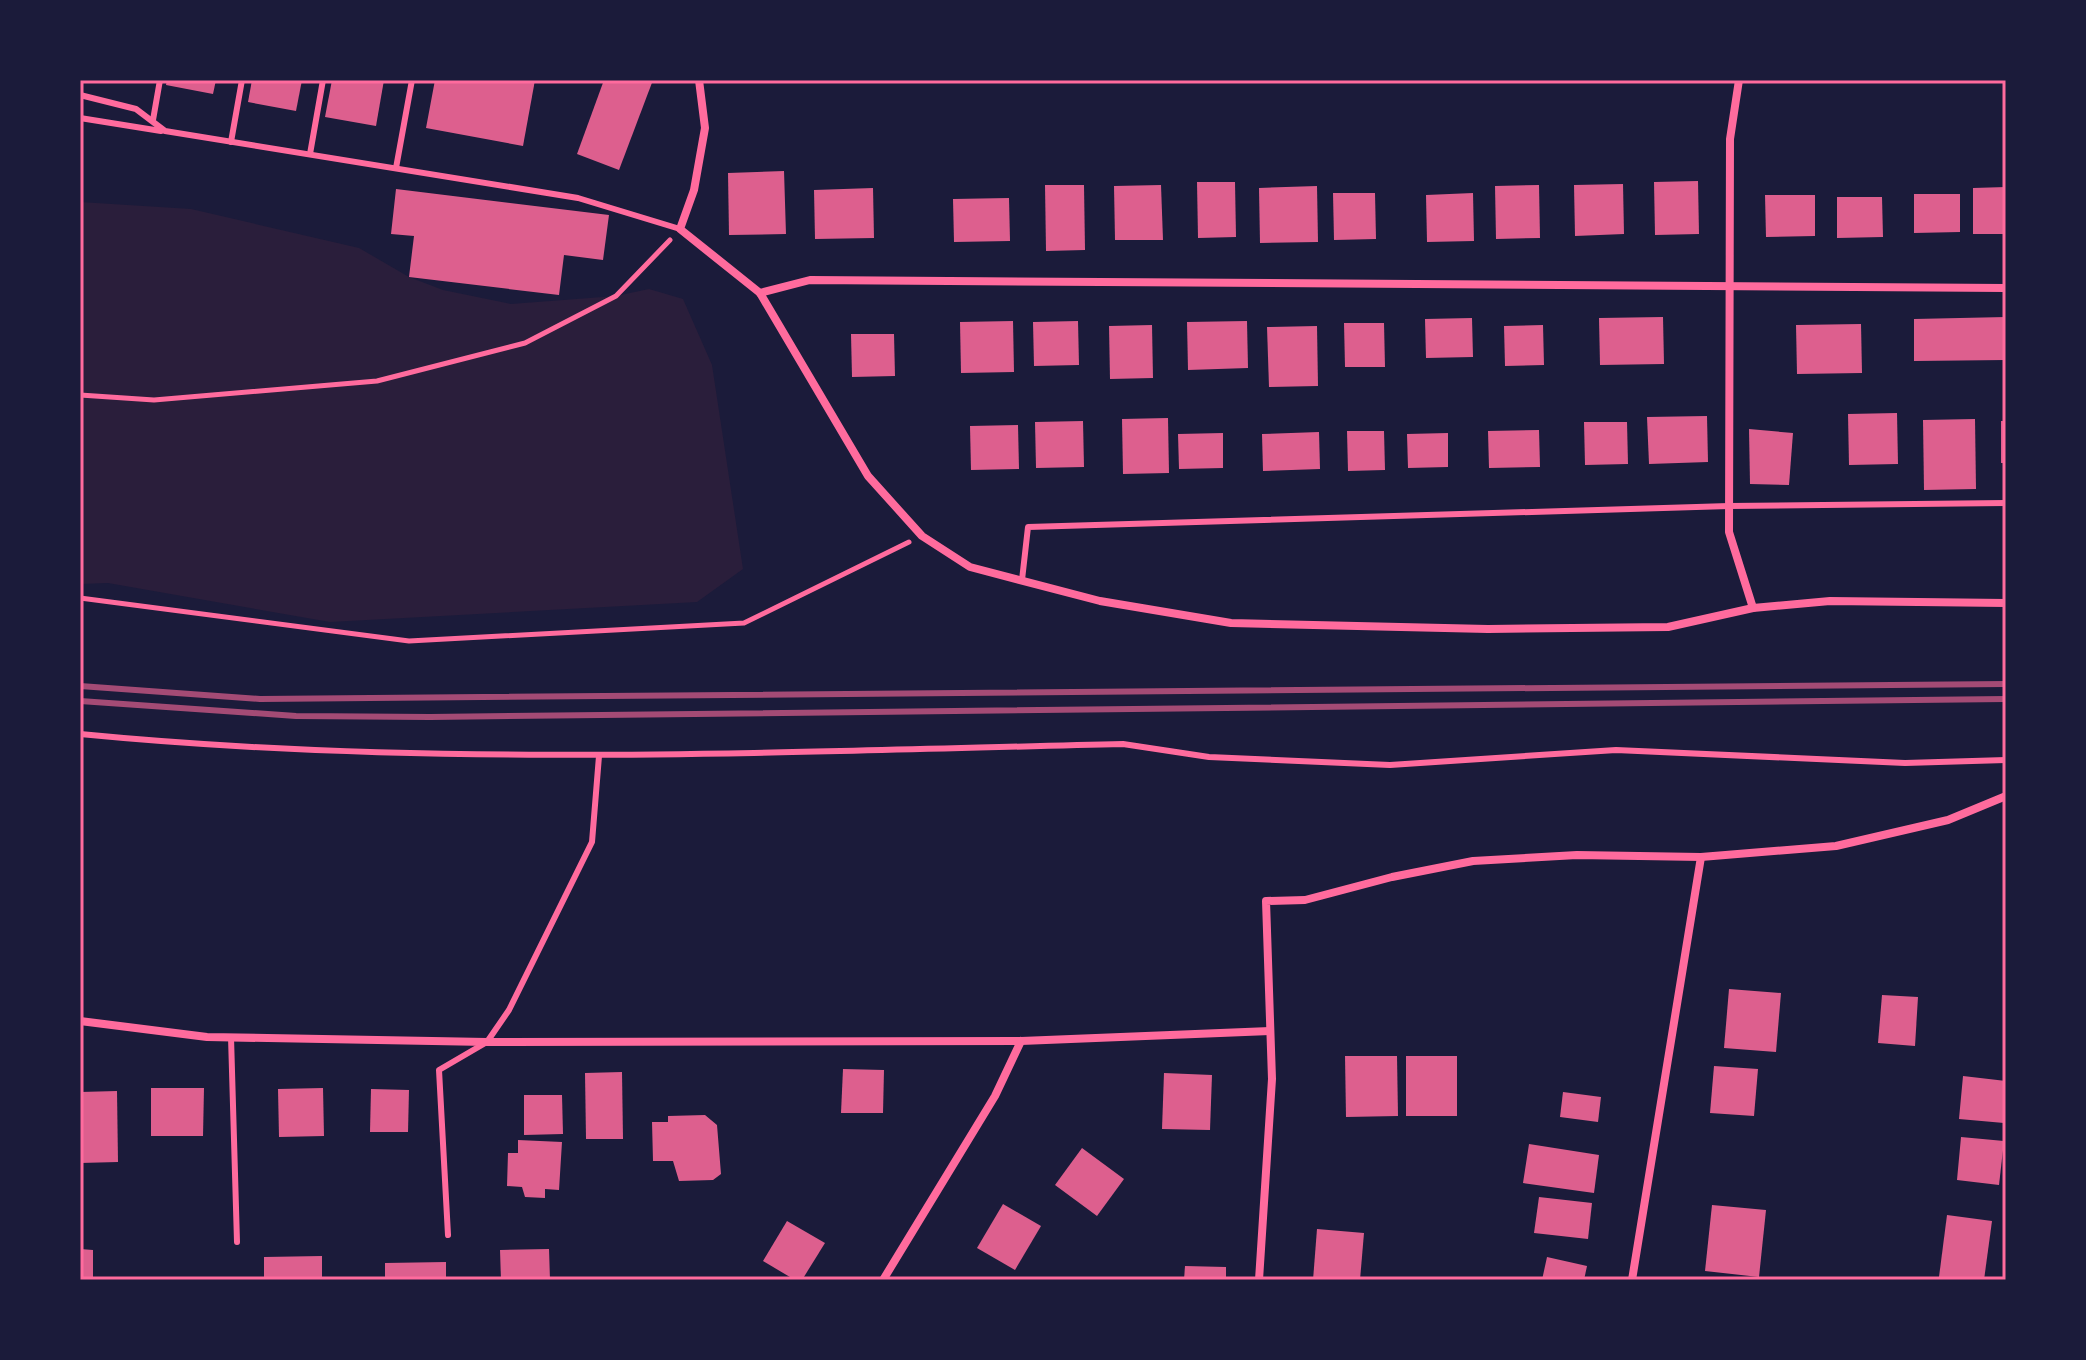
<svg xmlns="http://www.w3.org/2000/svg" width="2086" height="1360" font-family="'Exo 2',sans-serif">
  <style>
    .green { fill: #2a1e3b }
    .building { fill: #dd5f8e }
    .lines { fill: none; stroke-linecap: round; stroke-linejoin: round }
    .path { stroke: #ff6b9d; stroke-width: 5 }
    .service { stroke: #ff6b9d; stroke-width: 6 }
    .minor { stroke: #ff6b9d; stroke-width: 8 }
    .rail { stroke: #a44b75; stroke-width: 6 }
    .neatline { fill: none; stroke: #ff6b9d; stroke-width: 3 }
  </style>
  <rect width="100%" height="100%" fill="#1b1b3a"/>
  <path class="green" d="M80 202 191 209 359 248 409 277 443 290 511 304 616 296 649 289 683 299 712 365 743 569 697 602 330 622 108 583 80 584Z"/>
  <g class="building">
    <path d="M167 80H216L213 94 166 85Z"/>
    <path d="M252 80H302L296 111 248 102Z"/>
    <path d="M332 80H384L376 126 325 117Z"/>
    <path d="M435 80H535L523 146 426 128Z"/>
    <path d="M604 80H653L619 170 577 154Z"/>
    <path d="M784 171 786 234 729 235 728 173Z"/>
    <path d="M1698 181 1699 234 1655 235 1654 182Z"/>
    <path d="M1197 182H1235L1236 237 1198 238Z"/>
    <path d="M1623 184 1624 234 1575 236 1574 185Z"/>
    <path d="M1045 185H1084L1085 250 1046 251Z"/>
    <path d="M1161 185 1163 240H1115L1114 186Z"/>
    <path d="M1539 185 1540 238 1496 239 1495 186Z"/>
    <path d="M1317 186 1318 242 1260 243 1259 188Z"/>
    <path d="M2006 187V234H1973V188Z"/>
    <path d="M873 188 874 238 815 239 814 190Z"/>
    <path d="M396 189 609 215 603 260 564 255 559 295 409 277 414 236 391 234Z"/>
    <path d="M1333 193H1375L1376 239 1334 240Z"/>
    <path d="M1473 193 1474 241 1427 242 1426 195Z"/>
    <path d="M1914 194H1960V232L1914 233Z"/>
    <path d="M1765 195H1815V236L1766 237Z"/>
    <path d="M1837 197H1882L1883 237 1837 238Z"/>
    <path d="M1009 198 1010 241 954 242 953 199Z"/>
    <path d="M1663 317 1664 364 1600 365 1599 318Z"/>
    <path d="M2006 317V360L1914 361V319Z"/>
    <path d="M1472 318 1473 357 1426 358 1425 319Z"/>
    <path d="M1013 321 1014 372 961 373 960 322Z"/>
    <path d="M1078 321 1079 365 1034 366 1033 322Z"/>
    <path d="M1247 321 1248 368 1188 370 1187 322Z"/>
    <path d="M1344 323H1384L1385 367H1345Z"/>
    <path d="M1861 324 1862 373 1797 374 1796 325Z"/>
    <path d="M1152 325 1153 378 1110 379 1109 326Z"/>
    <path d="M1543 325 1544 365 1505 366 1504 326Z"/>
    <path d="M1317 326 1318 386 1269 387 1267 327Z"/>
    <path d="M851 334H894L895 376 852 377Z"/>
    <path d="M1897 413 1898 464 1849 465 1848 414Z"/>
    <path d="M1707 416 1708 462 1649 464 1647 417Z"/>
    <path d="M1168 418 1169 473 1123 474 1122 419Z"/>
    <path d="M1975 419 1976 489 1924 490 1923 420Z"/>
    <path d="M1083 421 1084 467 1036 468 1035 422Z"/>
    <rect x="2001" y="421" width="5" height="42"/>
    <path d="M1584 422H1627L1628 464 1585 465Z"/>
    <path d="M1018 425 1019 469 971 470 970 426Z"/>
    <path d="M1749 429 1793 433 1789 485 1750 484Z"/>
    <path d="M1539 430 1540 467 1489 468 1488 431Z"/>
    <path d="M1347 431H1384L1385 470 1348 471Z"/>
    <path d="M1319 432 1320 469 1263 471 1262 434Z"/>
    <path d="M1223 433V468L1179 469 1178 434Z"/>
    <path d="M1448 433V467L1408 468 1407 434Z"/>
    <path d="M1729 989 1781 993 1776 1052 1724 1048Z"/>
    <path d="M1882 995 1918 997 1915 1046 1878 1043Z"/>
    <path d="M1345 1056H1397L1398 1116 1346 1117Z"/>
    <rect x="1406" y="1056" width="51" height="60"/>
    <path d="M1714 1066 1758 1069 1754 1116 1710 1113Z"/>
    <path d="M843 1069 884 1070 883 1113H841Z"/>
    <path d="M622 1072 623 1139H586L585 1073Z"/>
    <path d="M1164 1073 1212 1075 1210 1130 1162 1129Z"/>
    <path d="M1963 1076 2006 1081 2004 1123 1959 1119Z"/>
    <path d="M151 1088H204L203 1136H151Z"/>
    <path d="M323 1088 324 1136 279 1137 278 1089Z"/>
    <path d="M371 1089 409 1090 408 1132H370Z"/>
    <path d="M117 1091 118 1162 80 1163V1092Z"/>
    <path d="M1563 1092 1601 1097 1598 1122 1560 1117Z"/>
    <path d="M524 1095H562L563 1134 524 1135Z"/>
    <path d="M705 1115 717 1125 721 1174 713 1180 679 1181 673 1161H653L652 1122H668V1116Z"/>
    <path d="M1961 1137 2004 1141 1999 1185 1957 1180Z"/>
    <path d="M518 1140 562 1142 559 1190 545 1189V1198L525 1197 522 1187 507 1186 508 1153H518Z"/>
    <path d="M1529 1144 1599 1155 1594 1193 1523 1183Z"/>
    <path d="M1082 1148 1124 1179 1097 1216 1055 1185Z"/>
    <path d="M1539 1197 1592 1203 1588 1239 1534 1233Z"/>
    <path d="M1003 1204 1041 1226 1015 1270 977 1248Z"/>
    <path d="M1712 1205 1766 1210 1759 1277 1705 1271Z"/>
    <path d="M1947 1215 1992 1221 1984 1280 1939 1277Z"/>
    <path d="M787 1221 825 1243 802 1280H795L763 1261Z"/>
    <path d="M1317 1229 1364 1233 1360 1280H1313Z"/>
    <path d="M80 1249 93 1250V1280H80Z"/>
    <path d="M549 1249 550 1280H501L500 1250Z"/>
    <path d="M322 1256V1280H264V1257Z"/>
    <path d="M1547 1257 1587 1266 1584 1280H1542Z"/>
    <path d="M446 1262V1280H385V1263Z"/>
    <path d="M1185 1266 1226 1267V1280H1184Z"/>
    <rect x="167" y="1277" width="36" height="3"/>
  </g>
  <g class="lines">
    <g class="path">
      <path d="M80 395 154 400 377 381 525 343 616 296 670 240"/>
      <path d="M80 598 409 641 744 623 909 542"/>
    </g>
    <g class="service">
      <path d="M80 95 136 109 165 131 578 198 680 229"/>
      <path d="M80 118 161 131"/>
      <path d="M153 120 160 80"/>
      <path d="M231 142 242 80"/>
      <path d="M310 154 323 80"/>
      <path d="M396 168 412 80"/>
      <path d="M1022 580 1028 527 1729 506 2006 503"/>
      <path d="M80 734C427 768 775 752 1123 744L1209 757 1390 765 1616 750 1905 763 2006 760"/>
      <path d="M231 1037 237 1242"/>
      <path d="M448 1235 439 1070 487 1042 509 1010 592 842 599 756"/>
    </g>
    <g class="minor">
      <path d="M699 80 705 128 694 190 680 229 760 293 868 476 922 536 970 567 1100 601 1231 623 1488 629 1668 627 1753 608 1830 601 2006 603"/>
      <path d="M1739 80 1730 139 1729 532 1753 608"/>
      <path d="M760 293 810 280 2006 288"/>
      <path d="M80 1021 207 1037 487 1042 1021 1041 1270 1031"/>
      <path d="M883 1280 995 1096 1021 1041"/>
      <path d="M1259 1280 1272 1079 1266 901 1305 900 1392 877 1473 861 1577 855 1701 857 1836 846 1948 820 2006 796"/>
      <path d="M1632 1280 1701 857"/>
    </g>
    <g class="rail">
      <path d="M80 686 260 699 2006 684"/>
      <path d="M80 701 296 716 430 717 2006 699"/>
    </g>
  </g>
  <rect width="2086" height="1360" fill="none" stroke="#1b1b3a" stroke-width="164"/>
  <rect x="82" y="82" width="1922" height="1196" class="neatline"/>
</svg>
